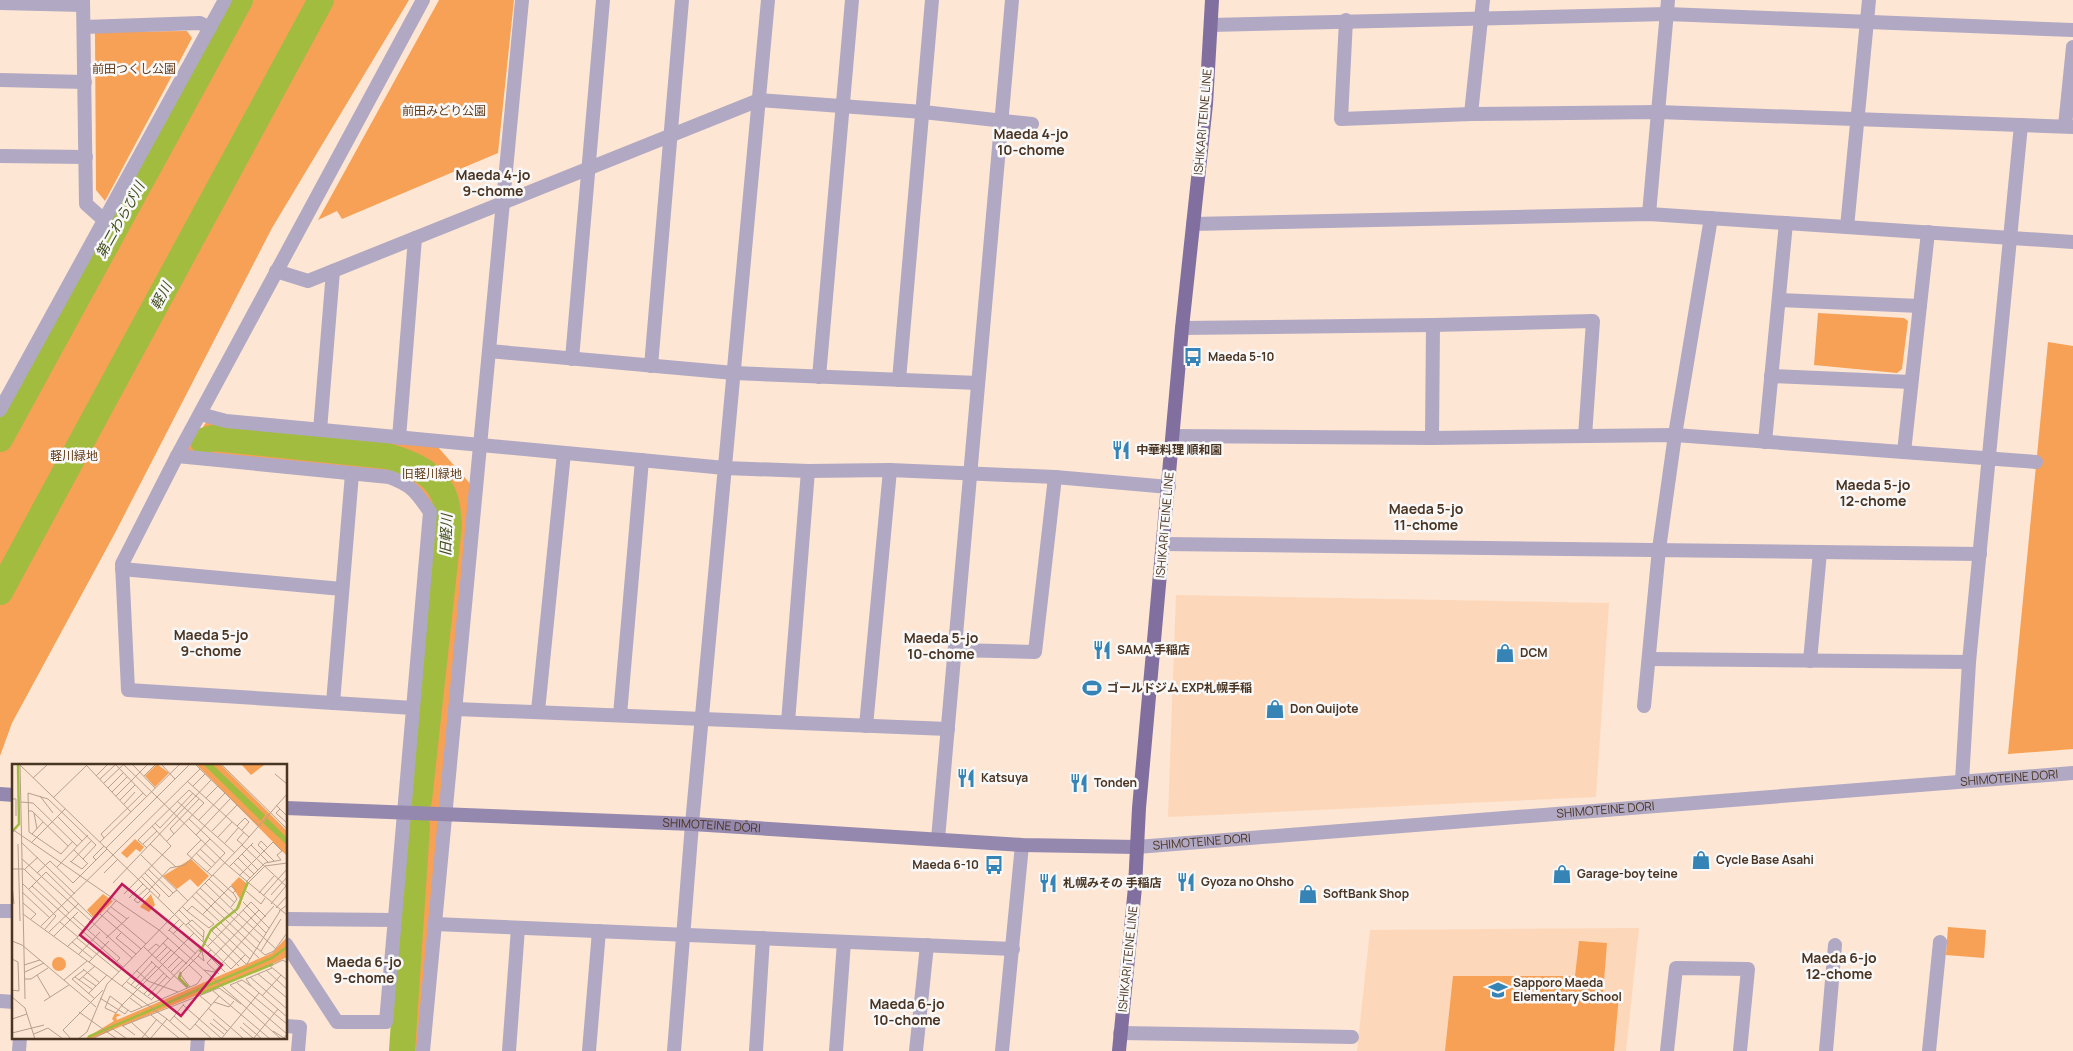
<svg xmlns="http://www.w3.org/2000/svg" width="2073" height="1051" font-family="Manrope,'Noto Sans JP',sans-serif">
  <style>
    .built { fill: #fdd7b9 }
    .green { fill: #f6a155 }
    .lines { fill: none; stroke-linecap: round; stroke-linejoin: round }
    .river { stroke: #a2bc40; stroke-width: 26 }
    .minor { stroke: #b1a8c3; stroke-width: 14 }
    .tertiary { stroke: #b1a8c3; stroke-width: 14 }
    .secondary { stroke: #9588ae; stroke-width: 14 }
    .primary { stroke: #81709f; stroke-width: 14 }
    .labels { text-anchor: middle; stroke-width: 5; stroke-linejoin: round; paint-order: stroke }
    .park-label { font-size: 12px; fill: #623b19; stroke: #f8f8f8 }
    .street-label { font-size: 12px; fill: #4a3422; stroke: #f8f8f8 }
    .poi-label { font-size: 12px; font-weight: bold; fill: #4a3422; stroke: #f8f8f8; text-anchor: start }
    .neighbourhood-label { font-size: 14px; font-weight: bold; fill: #4a3422; stroke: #f8f8f8 }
    .water-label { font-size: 14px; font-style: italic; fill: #424d1c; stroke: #f8f8f8 }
    .inset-river { fill: none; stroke: #a2bc40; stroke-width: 2.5 }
    .inset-road { fill: none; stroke: #b59f8d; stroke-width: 1 }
    .view { fill: #c2185b; fill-opacity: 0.15; stroke: #c2185b; stroke-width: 2.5 }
    .inset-edge { fill: none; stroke: #4a3422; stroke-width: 2.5 }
  </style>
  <rect width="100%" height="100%" fill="#fde6d4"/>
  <g class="built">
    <path d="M1176 595 1609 603 1596 797 1168 817Z"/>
    <path d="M1639 928 1626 1051H1357L1370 930Z"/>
  </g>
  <g class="green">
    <path d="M243 0H409L272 228 115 533 12 723 0 756V440Z"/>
    <path d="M439 0H514L498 153 342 219 337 211 318 220Z"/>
    <path d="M187 31 192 38 105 201 96 190 95 32Z"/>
    <path d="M1818 313 1904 318 1908 321 1902 369 1897 373 1814 365Z"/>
    <path d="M2048 342 2073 346V749L2008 754Z"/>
    <path d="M207 421 437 446 473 487 420 1051H392L435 510 412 484 186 452Z"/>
    <path d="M1948 927 1986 930 1984 958 1946 955Z"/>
    <path d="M1579 941 1607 943 1603 993 1619 995 1614 1051H1445L1453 976H1575Z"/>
  </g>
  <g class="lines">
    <g class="river">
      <path d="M0 439 240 0"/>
      <path d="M203 441 213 438 387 456C412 463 439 474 446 502 448 509 448 517 449 525L419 800"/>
      <path d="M0 592 321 0"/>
      <path d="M402 1051 417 826"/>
    </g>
    <g class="minor">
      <path d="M83 0 86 204 104 220"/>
      <path d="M0 3 83 5"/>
      <path d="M1346 20 1341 119 1471 114 1658 112 2073 127"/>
      <path d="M1211 25 1667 14 2073 30"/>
      <path d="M84 27 200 23 210 28"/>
      <path d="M0 80 85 82"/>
      <path d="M1471 114 1483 0"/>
      <path d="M2065 126 2073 47"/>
      <path d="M0 156 86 157"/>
      <path d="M1649 214 1668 0"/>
      <path d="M1193 224 1649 214 2073 242"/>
      <path d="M1847 227 1869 0"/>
      <path d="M276 271 308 281 759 100 923 112 1032 124"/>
      <path d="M1779 300 1920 306"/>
      <path d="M1182 328 1433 325 1593 321 1585 436"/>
      <path d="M489 351 734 373 978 383"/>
      <path d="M572 359 603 0"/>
      <path d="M651 366 682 0"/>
      <path d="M1771 376 1911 382"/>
      <path d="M819 377 852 0"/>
      <path d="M899 380 932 0"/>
      <path d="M0 410 225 0"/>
      <path d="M200 414 226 421 725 468 808 471 890 470 1055 477 1169 487"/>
      <path d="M320 430 333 271"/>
      <path d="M1173 436 1432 438 1675 435 2036 462"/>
      <path d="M399 438 415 238"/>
      <path d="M1432 438 1433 325"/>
      <path d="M1765 442 1786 223"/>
      <path d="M1904 452 1928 232"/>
      <path d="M177 456 389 477C413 486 416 492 430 512L386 1022H337L286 944"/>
      <path d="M1164 544 1980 554"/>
      <path d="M122 569 342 589"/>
      <path d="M955 650 1035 652 1055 477"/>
      <path d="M1650 659 1969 662"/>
      <path d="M1810 661 1820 552"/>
      <path d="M333 703 352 474"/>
      <path d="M1644 706 1659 549 1675 435 1711 218"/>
      <path d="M413 708 128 690 122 564 177 456 423 0"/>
      <path d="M456 709 948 729"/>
      <path d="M538 711 564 453"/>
      <path d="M620 715 642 460"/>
      <path d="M788 722 808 471"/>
      <path d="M866 726 890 470"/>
      <path d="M1962 781 1969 662 2021 125"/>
      <path d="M938 839 1012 0"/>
      <path d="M0 911H14"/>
      <path d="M286 919 395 920"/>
      <path d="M435 924 1013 949"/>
      <path d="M0 1001 14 1002"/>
      <path d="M286 1026 300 1027 298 1051"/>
      <path d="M1120 1033 1352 1037"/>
      <path d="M19 1051 20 1037"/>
      <path d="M197 1051 198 1037"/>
      <path d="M423 1051 522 0"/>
      <path d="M509 1051 518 928"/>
      <path d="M589 1051 599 931"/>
      <path d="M674 1051 692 824 768 0"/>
      <path d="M756 1051 763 938"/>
      <path d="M836 1051 844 942"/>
      <path d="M916 1051 927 945"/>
      <path d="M1002 1051 1022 845"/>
      <path d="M1667 1051 1676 968 1748 969 1740 1051"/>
      <path d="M1826 1051 1835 945"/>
      <path d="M1929 1051 1940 942"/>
    </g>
    <path class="tertiary" id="s1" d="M1137 847 2073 773"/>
    <g class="secondary">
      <path d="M0 794 14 795"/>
      <path id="s2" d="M286 808 692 824 1022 845 1137 847"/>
    </g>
    <path class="primary" d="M1119 1051 1135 887 1139 808 1182 328 1206 104 1212 0"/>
  </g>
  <defs>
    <g id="bus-bare" transform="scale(1.5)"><path d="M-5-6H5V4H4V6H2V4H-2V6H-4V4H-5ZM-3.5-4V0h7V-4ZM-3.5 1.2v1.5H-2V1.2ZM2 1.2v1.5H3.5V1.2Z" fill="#3684b6" stroke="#f8f8f8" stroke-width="2.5" paint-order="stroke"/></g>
    <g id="restaurant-bare" transform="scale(1.5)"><path d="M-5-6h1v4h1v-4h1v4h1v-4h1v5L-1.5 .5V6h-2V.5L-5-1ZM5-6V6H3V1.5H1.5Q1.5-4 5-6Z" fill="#3684b6" stroke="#f8f8f8" stroke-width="2.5" paint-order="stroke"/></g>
    <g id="shop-bare" transform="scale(1.5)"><path d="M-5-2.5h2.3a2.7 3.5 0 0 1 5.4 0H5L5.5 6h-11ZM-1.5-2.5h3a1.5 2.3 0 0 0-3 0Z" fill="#3684b6" stroke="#f8f8f8" stroke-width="2.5" paint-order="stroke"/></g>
    <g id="stadium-bare" transform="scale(1.5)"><path d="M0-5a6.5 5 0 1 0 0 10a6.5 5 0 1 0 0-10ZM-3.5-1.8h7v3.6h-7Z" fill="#3684b6" stroke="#f8f8f8" stroke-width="2.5" paint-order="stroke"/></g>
    <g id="school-bare" transform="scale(1.5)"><path d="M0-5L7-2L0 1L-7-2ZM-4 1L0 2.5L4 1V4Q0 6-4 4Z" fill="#3684b6" stroke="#f8f8f8" stroke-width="2.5" paint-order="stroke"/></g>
  </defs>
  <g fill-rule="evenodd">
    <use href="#bus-bare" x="1193" y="357"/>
    <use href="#restaurant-bare" x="1121" y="450"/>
    <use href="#restaurant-bare" x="1102" y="650"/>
    <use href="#shop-bare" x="1505" y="653"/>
    <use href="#stadium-bare" x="1092" y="688"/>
    <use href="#shop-bare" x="1275" y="709"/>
    <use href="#restaurant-bare" x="966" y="778"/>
    <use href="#restaurant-bare" x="1079" y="783"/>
    <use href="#shop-bare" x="1701" y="860"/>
    <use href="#bus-bare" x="994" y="865"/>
    <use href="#shop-bare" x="1562" y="874"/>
    <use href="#restaurant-bare" x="1186" y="882"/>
    <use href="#restaurant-bare" x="1048" y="883"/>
    <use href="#shop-bare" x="1308" y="894"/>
    <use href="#school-bare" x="1498" y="990"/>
  </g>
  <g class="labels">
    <g class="park-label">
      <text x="134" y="73">前田つくし公園</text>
      <text x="444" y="115">前田みどり公園</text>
      <text x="74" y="460">軽川緑地</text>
      <text x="432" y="478">旧軽川緑地</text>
    </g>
    <g class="street-label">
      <text transform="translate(1203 122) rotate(-85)" y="4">ISHIKARI TEINE LINE</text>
      <text transform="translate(1165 525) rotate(-85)" y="4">ISHIKARI TEINE LINE</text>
      <text dy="4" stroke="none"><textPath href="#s1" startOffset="875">SHIMOTEINE DORI</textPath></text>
      <text dy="4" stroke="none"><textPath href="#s1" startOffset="470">SHIMOTEINE DORI</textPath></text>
      <text dy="4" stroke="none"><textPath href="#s2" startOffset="426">SHIMOTEINE DŌRI</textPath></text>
      <text dy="4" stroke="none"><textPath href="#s1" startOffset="65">SHIMOTEINE DORI</textPath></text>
      <text transform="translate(1128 959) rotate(-84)" y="4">ISHIKARI TEINE LINE</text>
    </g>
    <g class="poi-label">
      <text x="1208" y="361">Maeda 5-10</text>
      <text x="1136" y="454">中華料理 順和園</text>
      <text x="1117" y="654">SAMA 手稲店</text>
      <text x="1520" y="657">DCM</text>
      <text x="1107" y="692">ゴールドジム EXP札幌手稲</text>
      <text x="1290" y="713">Don Quijote</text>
      <text x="981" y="782">Katsuya</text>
      <text x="1094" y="787">Tonden</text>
      <text x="1716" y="864">Cycle Base Asahi</text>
      <text x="979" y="869" text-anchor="end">Maeda 6-10</text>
      <text x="1577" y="878">Garage-boy teine</text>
      <text x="1201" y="886">Gyoza no Ohsho</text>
      <text x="1063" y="887">札幌みその 手稲店</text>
      <text x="1323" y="898">SoftBank Shop</text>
      <text x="1513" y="987">Sapporo Maeda<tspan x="1513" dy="14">Elementary School</tspan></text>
    </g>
    <g class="neighbourhood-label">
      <text x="1031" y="139">Maeda 4-jo<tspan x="1031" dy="16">10-chome</tspan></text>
      <text x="493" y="180">Maeda 4-jo<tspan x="493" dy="16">9-chome</tspan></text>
      <text x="1873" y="490">Maeda 5-jo<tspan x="1873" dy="16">12-chome</tspan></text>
      <text x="1426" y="514">Maeda 5-jo<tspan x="1426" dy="16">11-chome</tspan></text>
      <text x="211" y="640">Maeda 5-jo<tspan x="211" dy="16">9-chome</tspan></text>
      <text x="941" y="643">Maeda 5-jo<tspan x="941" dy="16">10-chome</tspan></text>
      <text x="1839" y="963">Maeda 6-jo<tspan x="1839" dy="16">12-chome</tspan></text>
      <text x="364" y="967">Maeda 6-jo<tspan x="364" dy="16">9-chome</tspan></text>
      <text x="907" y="1009">Maeda 6-jo<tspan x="907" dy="16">10-chome</tspan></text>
    </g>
    <g class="water-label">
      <text transform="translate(120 220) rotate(-61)" y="5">第二わらび川</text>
      <text transform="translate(161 296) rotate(-62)" y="5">軽川</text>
      <text transform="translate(446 535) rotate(-88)" y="5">旧軽川</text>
    </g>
  </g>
  <g transform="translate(12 764)">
    <rect width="275" height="275" fill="#fde6d4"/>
    <path d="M145 0 157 9 143 23 133 12ZM184 0H208L275 67V92ZM229 0H251L252 1 239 11ZM123 75 132 83 128 88 124 85 115 94 109 89ZM179 95 197 112 186 123 178 115 165 125 151 112ZM227 113 235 120 227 146 228 135 219 121ZM91 130 101 137 83 155 75 146ZM139 130 143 141 137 148 128 143ZM275 173V193L265 198 81 274H74L102 257 100 255 103 249 109 251 104 253 105 256 260 189ZM40 200a7 7 0 1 1 14 0a7 7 0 1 1-14 0Z" fill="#f6a155"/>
    <path d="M191 0H200L253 51 249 57ZM255 54 275 74V81L251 59Z" fill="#a2bc40"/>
    <path class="inset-river" d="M0 68 7 60 6 0M188 188 199 166 225 145 236 118M169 208 167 214 176 223M188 230 261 200M76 273 260 194 275 183"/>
    <path class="inset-road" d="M7 0 219 205 233 191M103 0 135 33M111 0 213 99 275 151M120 0 143 24M149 0 163 15M183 0 247 62M209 0 275 65M8 1 13 235M74 1 119 48M263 10 275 20M84 12 96 0M132 12 144 0M21 14 36 0M88 15 103 1M175 17 237 73M92 19 112 0M181 22 193 10M96 24 111 9M100 28 115 13M28 32 41 49M104 32 136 0M41 34 75 1M194 34 206 22M0 35H4V52M108 36 123 21M165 37 223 89M9 38 21 39 65 82M112 40 123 28M264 41 275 52M268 45 264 49 275 59M16 47H20L56 82M22 49 25 65M45 52 70 77M177 55 213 89 195 108M187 56 213 29M143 59 148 64 181 29M225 62 233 54 237 58 230 66M0 65 147 166M200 67 225 41M20 70 31 58M162 70 158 65 187 35M184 71 218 35M206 73 220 58M92 74 89 70 131 29M189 76 175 90 200 112M61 77 49 90 17 68 16 29 36 35 84 81 71 95M9 78 63 130M88 78 168 0M19 79 53 45M213 79 227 63M6 80 8 157M131 80 145 67M138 80 164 103M230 81 275 123V141L267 147M231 81 225 76 232 68M239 81 256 98M255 83 249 77 246 81 262 97M94 84 178 0M135 84 126 76 177 26 192 39 155 77M188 85 203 99M62 86 76 100M184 89 199 103M230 90 246 106M129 91 176 137M226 94 242 110M10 95 120 194M84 96 81 93 92 82M58 97 70 105 75 100M59 98 79 77M222 99 238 114M45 103 76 71M217 103 241 79M0 105H12L57 149M136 105 161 129 165 126M12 106 26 93M34 108 81 154 77 158M25 109 38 97 61 119 95 85M92 109 106 95M133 109 157 133 161 129M201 111 222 130 225 135 219 143M129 112 148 131 146 134M227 112 261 78 270 87 265 91 269 96 253 99 234 118M197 115 223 139M101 119 199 16M193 119 226 151M236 119 253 102 275 99V113L259 131M11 120 44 152 33 165M0 121 2 140M20 122 111 203M135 124 122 136 126 139 138 127M188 124 248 179M17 125 34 108M137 126 158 104 173 101 198 75M234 127 249 140 253 134M10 128 38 154M184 128 245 185M247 129 262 112M112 130 159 82 140 62M180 132 207 157M251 132 275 105M117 134 131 120M231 138 257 164M11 139 24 150 19 155M259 140 274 122M170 142 175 147 197 164 202 160 180 142 175 147M99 143 115 155M264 144 275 132M167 146 178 157M231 146 254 169M95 147 134 180M11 150 155 255M88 150 129 185M190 151 219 122 224 126 221 129M227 151 264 185M61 153 108 194 104 198M48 158 66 173M208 158 247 194M176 159 191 173M174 161 180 156 192 167 191 178M29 162 188 5M147 166 269 275M157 166 184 190M76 167 104 137M156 167 168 155M37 168 67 139M109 169 104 174 124 190M161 170 172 159M42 172 66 148M196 173 227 202M65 174 107 208M94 174 117 153M0 177 10 181 84 243M60 178 80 194M151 179 175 200M56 182 74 165M131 182 175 224M196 182 239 138 254 153M245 184 253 191 262 187 275 169M199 186 195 190 213 208M136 187 144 180 148 183M249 187 269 155M67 190 88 168M144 194 155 183M0 195 6 198 7 227 0 226M238 195 204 163 200 167 234 200H235L241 190 268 147M139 197 159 216M148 197 159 186M77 198 97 177M275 199 271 196 258 202 275 216M12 201 28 196M156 204 167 193M260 204 234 215 239 222 230 216 218 221 275 270M71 205 88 219M72 206 60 215 82 234M124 206 136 217 166 228M192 206 202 208 262 142M254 206 275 225M13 208 32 199M159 208 171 196M207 210 195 199 247 146M246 210 275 234M25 211 38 233M63 213 81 226M71 213 84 222M238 213 275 245M13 215H19L36 204M52 216 75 197M67 216 83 202M115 218 140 236M225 219 275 260M119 221 140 198M238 221 275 253M110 222 156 174M178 223 168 210 186 192 190 187 192 197 186 192M123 224 144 202M200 226 258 275M76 230 95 211M132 230 152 209M187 231 199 241M136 232 155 212M250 232 269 211M0 233 13 244 23 275M88 234 113 250 116 246 119 248 185 220 190 213 177 201M118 234 130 243M140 235 193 179M32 237 57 221M202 238 217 243 222 237M171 241 209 274M196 244 232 275M116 246 110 242V241L98 232 93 244 104 249 110 241 182 169M67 248 105 275M139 251 168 275M162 252 178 266 207 232M0 255 15 250M201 255 215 267M158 257 172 240M119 258 138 275M198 259 212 270M231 259 250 275M183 260 200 275M110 262 207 224 229 240M111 262 123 271M228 263 241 274M261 267 272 274 275 270M0 269 32 261M22 270 36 264 51 275M59 275 51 266 91 226M66 275 75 268 95 220 230 81 275 30M80 275 101 265 115 275M129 275 145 255M138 275 155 255 178 275M209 275 247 229M241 275 266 245"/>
    <path class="view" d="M110 120 210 201 169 252 68 171Z"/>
    <rect width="275" height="275" class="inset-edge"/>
  </g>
</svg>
